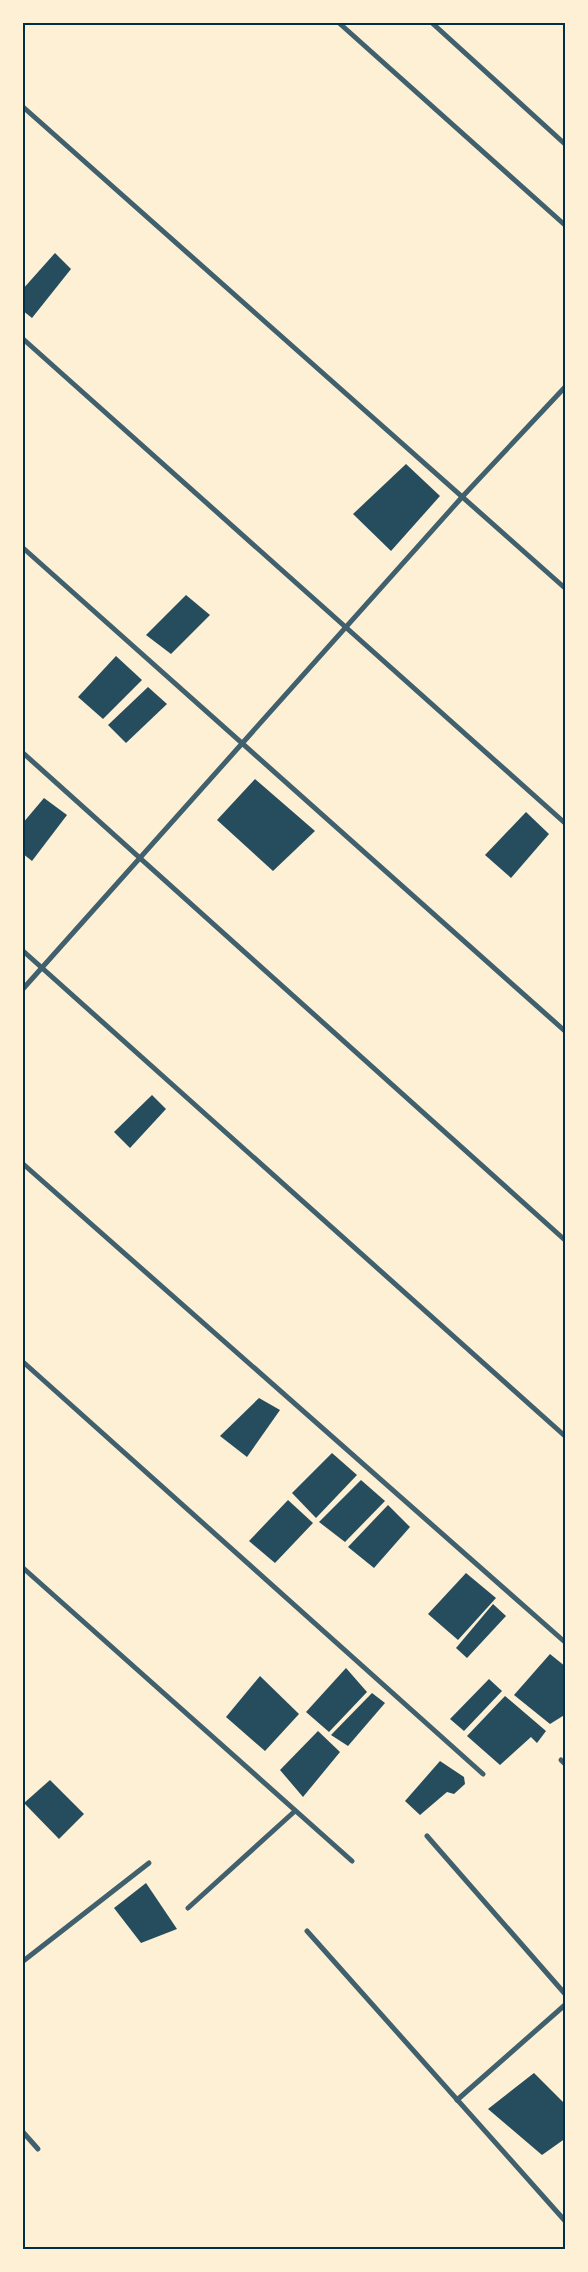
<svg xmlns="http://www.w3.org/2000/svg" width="588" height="2272" font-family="'Crimson Pro',serif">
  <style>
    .building { fill: #264d5e }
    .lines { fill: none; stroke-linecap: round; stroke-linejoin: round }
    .minor { stroke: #3f606c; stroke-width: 5 }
    .neatline { fill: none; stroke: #003049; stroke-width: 2 }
  </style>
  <rect width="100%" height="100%" fill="#fdf0d5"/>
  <g class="building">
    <path d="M55 253 71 269 32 318 22 310V290Z"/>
    <path d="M406 464 440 496 391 551 353 514Z"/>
    <path d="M186 595 210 615 171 654 146 635Z"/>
    <path d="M116 656 142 680 103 719 78 697Z"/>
    <path d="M148 687 167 704 126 743 108 725Z"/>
    <path d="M255 779 315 831 273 871 217 820Z"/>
    <path d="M44 798 67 815 32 861 22 853V824Z"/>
    <path d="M526 812 549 834 511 878 485 855Z"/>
    <path d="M152 1095 166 1109 130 1148 114 1132Z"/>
    <path d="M259 1398 280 1410 247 1457 220 1436Z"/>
    <path d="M332 1453 357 1475 316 1518 292 1493Z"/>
    <path d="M361 1480 385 1501 345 1542 319 1522Z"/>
    <path d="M288 1500 313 1523 275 1563 249 1541Z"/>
    <path d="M388 1505 410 1527 374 1568 348 1547Z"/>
    <path d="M466 1573 496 1598 458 1640 428 1614Z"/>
    <path d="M493 1604 506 1616 467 1658 456 1648Z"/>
    <path d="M550 1654 566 1667V1714L550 1724 514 1695Z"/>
    <path d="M346 1668 367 1692 329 1732 306 1712Z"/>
    <path d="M260 1676 299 1714 265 1751 226 1717Z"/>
    <path d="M489 1679 502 1691 464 1731 450 1719Z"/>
    <path d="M372 1693 385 1703 348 1746 331 1735Z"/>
    <path d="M505 1696 546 1731 537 1743 531 1737 500 1765 467 1736Z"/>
    <path d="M318 1731 340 1752 303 1797 280 1770Z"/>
    <path d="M440 1761 464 1777 465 1784 454 1794 447 1792 420 1815 405 1801Z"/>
    <path d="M50 1780 84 1814 59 1839 24 1803Z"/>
    <path d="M146 1883 177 1929 141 1943 114 1908Z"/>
    <path d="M534 2073 566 2105V2138L542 2155 488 2109Z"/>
  </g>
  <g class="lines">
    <g class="minor">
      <path d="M338 22 566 226"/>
      <path d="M431 22 566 145"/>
      <path d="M22 106 566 589"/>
      <path d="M22 338 566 824"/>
      <path d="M22 547 566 1032"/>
      <path d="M22 752 566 1241"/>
      <path d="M22 950 566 1437"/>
      <path d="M22 990 463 496 566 386"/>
      <path d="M22 1163 566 1643"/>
      <path d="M22 1361 483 1774"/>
      <path d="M22 1567 352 1861"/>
      <path d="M561 1760 566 1765"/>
      <path d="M427 1836 566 1995"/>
      <path d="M188 1908 295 1811"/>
      <path d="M307 1931 566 2222"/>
      <path d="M22 1962 149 1863"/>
      <path d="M457 2100 566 2004"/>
      <path d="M22 2131 38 2149"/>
    </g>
  </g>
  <rect width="588" height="2272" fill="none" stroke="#fdf0d5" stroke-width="48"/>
  <rect x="24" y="24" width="540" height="2224" class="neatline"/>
</svg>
